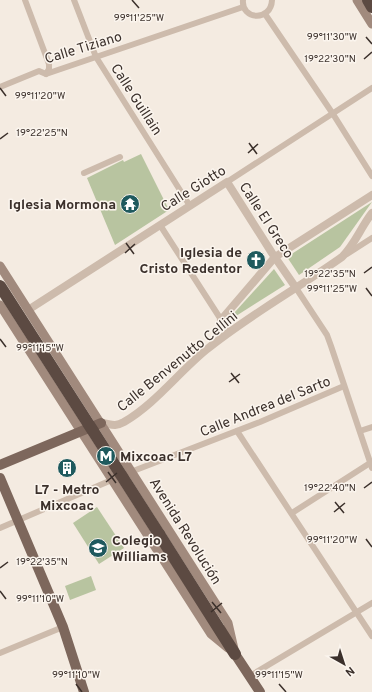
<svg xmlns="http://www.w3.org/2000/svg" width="372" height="692" font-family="Overpass,sans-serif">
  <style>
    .green { fill: #b8c4a0 }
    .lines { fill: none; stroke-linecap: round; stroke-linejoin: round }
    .minor { stroke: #cdbbac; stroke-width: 6 }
    .tertiary { stroke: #cdbbac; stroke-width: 8 }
    .secondary { stroke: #a18a7d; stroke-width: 9 }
    .primary { stroke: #7d675c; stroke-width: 10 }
    .motorway { stroke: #5c4a42; stroke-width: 12 }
    .motorway-bridge { stroke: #5c4a42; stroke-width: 12 }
    .ticks { fill: none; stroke: #3b302b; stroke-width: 1.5 }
    .labels { text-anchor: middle; stroke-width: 3; stroke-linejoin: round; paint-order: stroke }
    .street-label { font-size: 14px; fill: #3b302b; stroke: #fbf5ee }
    .poi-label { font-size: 14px; font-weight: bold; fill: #3b302b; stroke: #fbf5ee; text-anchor: end }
    .ticks-label { font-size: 10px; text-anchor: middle; fill: #3b302b; stroke: #fbf5ee; stroke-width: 3; stroke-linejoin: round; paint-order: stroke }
  </style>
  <rect width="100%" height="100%" fill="#f4ebe1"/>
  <g class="green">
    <path d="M141 154 169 210 115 245 87 178 123 160 124 162Z"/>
    <path d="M372 202 340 247 299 275 287 257Z"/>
    <path d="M274 269 285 285 236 316 234 313Z"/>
    <path d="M97 507 124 548 99 564 73 523Z"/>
    <path d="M91 576 96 590 70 600 65 586Z"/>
  </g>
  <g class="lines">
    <g class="minor">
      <path d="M25 0 49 64V69L46 74"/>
      <path d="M74 0 96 57 190 206"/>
      <path d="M243 0C241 20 271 22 272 0"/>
      <path d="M265 14 333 114 372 176"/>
      <path d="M0 87 39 71 46 74 243 7"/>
      <path d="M84 173 120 157"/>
      <path d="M227 182 372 88"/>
      <path d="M160 225 229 332"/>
      <path d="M347 254 372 238"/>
      <path d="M296 288 327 335 331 346 372 468"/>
      <path d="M237 431 372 636"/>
      <path d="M360 431 372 427"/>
      <path d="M128 473 260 422 344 386"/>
      <path d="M292 513 370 463"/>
      <path d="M0 528 114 479"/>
      <path d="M0 653 63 627"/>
      <path d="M250 676 372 603"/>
    </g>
    <g class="tertiary">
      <path d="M28 310 227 182 272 253 296 288"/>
      <path d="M221 320 275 257 372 195"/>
      <path d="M101 423C110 423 113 428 124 422 155 404 178 373 206 350 249 315 297 289 342 257 355 244 361 227 372 213"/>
    </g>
    <g class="secondary">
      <path d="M357 0 372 24"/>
      <path d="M0 266 228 623 234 649"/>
      <path d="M0 305 211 634 228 648"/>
    </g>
    <g class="primary">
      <path d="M0 465 101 423"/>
      <path d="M0 478 63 627 84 692"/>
      <path d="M235 654 260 692"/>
    </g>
    <g class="motorway">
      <path d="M368 0 372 7"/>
      <path d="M159 534 235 654"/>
    </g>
    <path class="motorway-bridge" d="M0 286 159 534"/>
  </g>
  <path class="ticks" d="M132 0 139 8M366 37 372 44M364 59 372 52M0 88 6 96M0 139 8 133M249 143 257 154M248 153 258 144M126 243 134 254M125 253 135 244M364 273 372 267M366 288 372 296M0 339 6 347M231 373 239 383M229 382 240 374M108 472 116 483M106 482 117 473M364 488 372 482M335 502 344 513M334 512 345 503M366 539 372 547M0 568 8 562M0 591 6 599M212 602 221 613M211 612 222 603M76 684 82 692M279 684 286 692"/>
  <defs>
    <g id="temple-disc" transform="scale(1)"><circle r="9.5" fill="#1f5a5e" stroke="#fbf5ee"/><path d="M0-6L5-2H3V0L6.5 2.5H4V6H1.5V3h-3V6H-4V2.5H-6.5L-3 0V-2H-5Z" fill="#fff"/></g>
    <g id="church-disc" transform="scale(1)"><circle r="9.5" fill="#1f5a5e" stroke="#fbf5ee"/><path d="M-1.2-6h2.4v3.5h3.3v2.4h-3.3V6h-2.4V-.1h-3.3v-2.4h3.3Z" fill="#fff"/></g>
    <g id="metro-disc" transform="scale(1)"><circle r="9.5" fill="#1f5a5e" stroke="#fbf5ee"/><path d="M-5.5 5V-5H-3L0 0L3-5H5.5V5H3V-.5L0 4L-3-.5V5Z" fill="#fff"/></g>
    <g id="building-disc" transform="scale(1)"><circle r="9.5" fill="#1f5a5e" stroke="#fbf5ee"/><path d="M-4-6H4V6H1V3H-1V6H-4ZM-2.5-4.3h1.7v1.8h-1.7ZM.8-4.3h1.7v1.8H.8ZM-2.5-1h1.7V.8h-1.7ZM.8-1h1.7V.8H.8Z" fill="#fff"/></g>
    <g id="school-disc" transform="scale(1)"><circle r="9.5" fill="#1f5a5e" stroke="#fbf5ee"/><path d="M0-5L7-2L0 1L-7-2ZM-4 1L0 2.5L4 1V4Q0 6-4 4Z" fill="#fff"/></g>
  </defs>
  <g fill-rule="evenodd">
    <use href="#temple-disc" x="130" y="204"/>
    <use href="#church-disc" x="256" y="260"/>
    <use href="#metro-disc" x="106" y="456"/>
    <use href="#building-disc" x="67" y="468"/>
    <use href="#school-disc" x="98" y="548"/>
  </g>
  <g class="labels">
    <g class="street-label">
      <text transform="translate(83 47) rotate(-17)" y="5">Calle Tiziano</text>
      <text transform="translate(137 99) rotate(57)" y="5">Calle Guillain</text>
      <text transform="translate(193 188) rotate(-32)" y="5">Calle Giotto</text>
      <text transform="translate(267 220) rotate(57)" y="5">Calle El Greco</text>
      <text transform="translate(177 361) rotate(-39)" y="5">Calle Benvenutto Cellini</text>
      <text transform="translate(265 406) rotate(-22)" y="5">Calle Andrea del Sarto</text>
      <text transform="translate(186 531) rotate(58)" y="5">Avenida Revolución</text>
    </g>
    <g class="poi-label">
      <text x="116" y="209">Iglesia Mormona</text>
      <text x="242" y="257">Iglesia de<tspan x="242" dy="16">Cristo Redentor</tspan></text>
      <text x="120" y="461" text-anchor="start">Mixcoac L7</text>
      <text x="67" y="494" text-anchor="middle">L7 - Metro<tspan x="67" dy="16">Mixcoac</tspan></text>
      <text x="112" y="545" text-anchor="start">Colegio<tspan x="112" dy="16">Williams</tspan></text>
    </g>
  </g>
  <g class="ticks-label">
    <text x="139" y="21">99°11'25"W</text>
    <text x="332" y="40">99°11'30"W</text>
    <text x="330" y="62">19°22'30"N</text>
    <text x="40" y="99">99°11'20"W</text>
    <text x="42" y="136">19°22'25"N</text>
    <text x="330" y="277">19°22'35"N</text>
    <text x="332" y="292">99°11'25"W</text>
    <text x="40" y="351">99°11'15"W</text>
    <text x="330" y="491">19°22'40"N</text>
    <text x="332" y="543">99°11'20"W</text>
    <text x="42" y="565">19°22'35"N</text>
    <text x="40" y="602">99°11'10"W</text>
    <text x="76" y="678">99°11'10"W</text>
    <text x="279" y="678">99°11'15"W</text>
  </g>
  <g transform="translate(344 664) rotate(141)" stroke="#fbf5ee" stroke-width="3" paint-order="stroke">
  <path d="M0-3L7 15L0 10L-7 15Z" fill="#3b302b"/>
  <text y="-6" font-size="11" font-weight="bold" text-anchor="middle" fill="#3b302b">N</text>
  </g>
</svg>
